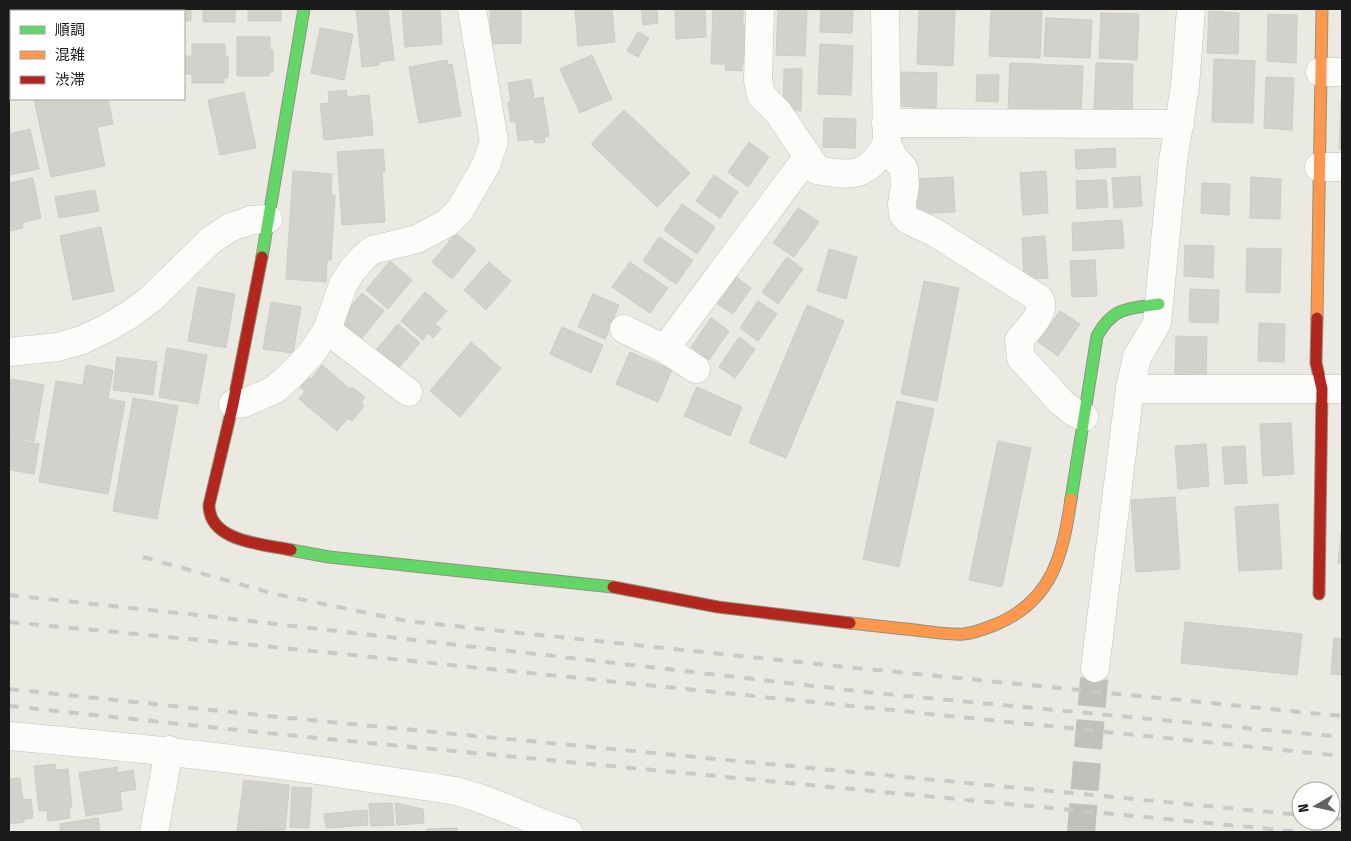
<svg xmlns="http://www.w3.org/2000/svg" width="1351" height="841" font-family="'Fira Sans Condensed','Noto Sans JP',sans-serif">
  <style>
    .building { fill: #d2d1cb; stroke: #cdcbc3 }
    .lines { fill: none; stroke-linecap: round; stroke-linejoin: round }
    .street-tunnel { stroke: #c1c0ba; stroke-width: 28; stroke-dasharray: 28 14; stroke-linecap: butt }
    .street-casing { stroke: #c2c2bf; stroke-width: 29 }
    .fast-casing { stroke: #8e947b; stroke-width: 13 }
    .slow-casing { stroke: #8e947b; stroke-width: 13 }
    .jam-casing { stroke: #8e947b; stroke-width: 13 }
    .street { stroke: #fcfcfb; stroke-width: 28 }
    .fast { stroke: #63d668; stroke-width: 11 }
    .slow { stroke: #ff974d; stroke-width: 11 }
    .jam { stroke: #b3261e; stroke-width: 11 }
    .rail { stroke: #c9c9c8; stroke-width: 4; stroke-dasharray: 10 10; stroke-linecap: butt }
  </style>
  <rect width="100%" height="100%" fill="#eae9e2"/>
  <g class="building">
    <path d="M15 9H89L90 11H16Z"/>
    <path d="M158 9H191V21H184V11H158Z"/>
    <path d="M203 9H238V10H235V22H203Z"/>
    <rect x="248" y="9" width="33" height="12"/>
    <path d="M356 9H388L394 60 379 62V65L362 67Z"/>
    <path d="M402 9H440L442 44 405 47Z"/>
    <path d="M490 9H521V43L491 44Z"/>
    <path d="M575 9H612L615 42 578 46Z"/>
    <path d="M641 9H657L658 23 643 25Z"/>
    <path d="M675 9H705L706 37 676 39Z"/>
    <path d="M713 9H743V25H748L747 64H742V71L725 70 726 64H711Z"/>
    <path d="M778 9H807L805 56 776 55Z"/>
    <path d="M821 9H853L852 33 820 32Z"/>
    <path d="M919 9H955L953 66 917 64Z"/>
    <path d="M991 9H1042L1040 58 989 56Z"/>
    <path d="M1209 11 1239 13 1238 54 1207 53Z"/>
    <path d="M1101 13 1139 14 1137 60 1099 58Z"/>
    <path d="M1268 14 1297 15 1296 63 1267 61Z"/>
    <path d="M1046 18 1092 20 1090 58 1044 56Z"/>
    <path d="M320 28 353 34 344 80 311 73Z"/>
    <path d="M638 32 649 38 638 57 627 51Z"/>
    <path d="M237 37H270V50H273V72H270L269 76H237Z"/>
    <path d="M192 44H225V56H228V78H224V83H192V74H184V56H192Z"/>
    <path d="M820 44 853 46 851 95 818 94Z"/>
    <path d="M592 55 612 99 580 113 560 69Z"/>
    <path d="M1214 59 1255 61 1253 123 1212 122Z"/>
    <path d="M447 60 448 65 452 64 461 116 419 123 409 67Z"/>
    <path d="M1010 63 1083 66 1081 115 1008 112Z"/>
    <path d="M1096 63 1133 64 1132 114 1094 112Z"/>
    <path d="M784 69H802L801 111 783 110Z"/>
    <path d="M901 72 937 73 936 108 899 106Z"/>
    <path d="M977 75H999L998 102 976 101Z"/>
    <path d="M1266 77 1294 78 1292 130 1264 128Z"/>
    <path d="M531 79 534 99 543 97 549 136 544 137 545 142 535 143 534 139 518 141 516 121 511 122 508 102H511L508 83Z"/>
    <path d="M346 90 347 97 369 95 373 135 324 140 320 104 329 103 328 92Z"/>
    <path d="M244 92 256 148 220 155 208 100Z"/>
    <path d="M1341 98H1342V149H1339Z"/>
    <path d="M34 99H108L113 124 97 127 105 166 51 177Z"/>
    <path d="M624 110 690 173 657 207 591 144Z"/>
    <path d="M824 118 856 119 855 148 823 147Z"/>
    <path d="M30 129 39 169 9 175V134Z"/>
    <path d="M749 142 769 157 748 187 728 172Z"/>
    <path d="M1115 148 1116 167 1076 169 1075 150Z"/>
    <path d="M383 149 385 171 382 172 385 222 342 225 337 152Z"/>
    <path d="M293 171 332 174 331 195H335L331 260H327L326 282 286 279Z"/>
    <path d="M1046 171 1048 213 1023 215 1020 173Z"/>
    <path d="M714 175 738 192 720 218 696 201Z"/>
    <path d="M1140 176 1142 206 1114 208 1112 178Z"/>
    <path d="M953 177 955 212 916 214 914 179Z"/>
    <path d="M1251 177 1281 179 1280 219 1250 218Z"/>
    <path d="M33 178 41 218 22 223 23 228 9 231V183Z"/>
    <path d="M1106 180 1108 207 1077 209 1076 181Z"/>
    <path d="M1202 183 1230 184 1229 215 1201 213Z"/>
    <path d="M95 190 99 211 59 218 55 197Z"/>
    <path d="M682 204 715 227 697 254 664 230Z"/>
    <path d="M798 208 819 222 794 257 773 243Z"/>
    <path d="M1122 220 1124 248 1073 251 1072 223Z"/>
    <path d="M101 227 114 291 73 300 60 236Z"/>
    <path d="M456 233 476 250 452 279 432 262Z"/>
    <path d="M1045 236 1048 278 1024 279 1022 238Z"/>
    <path d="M659 237 693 260 676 284 643 261Z"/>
    <path d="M1185 245 1214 246 1213 278 1184 276Z"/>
    <path d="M1247 248 1281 249 1280 293 1246 292Z"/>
    <path d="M829 249 857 257 846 299 817 291Z"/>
    <path d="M787 257 803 269 778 304 762 292Z"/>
    <path d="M1095 260 1097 296 1072 297 1070 261Z"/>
    <path d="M390 261 412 280 388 309 366 290Z"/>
    <path d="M489 262 511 281 486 310 464 290Z"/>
    <path d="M630 262 668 288 650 313 612 287Z"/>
    <path d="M735 276 751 288 733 314 716 303Z"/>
    <path d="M924 281 959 288 937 401 901 394Z"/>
    <path d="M198 287 235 294 226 348 188 341Z"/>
    <path d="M1190 289 1219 290 1218 323 1189 322Z"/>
    <path d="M425 292 447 311 435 324 441 329 433 338 428 333 423 340 401 321Z"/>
    <path d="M362 293 384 311 361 339 339 320Z"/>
    <path d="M593 294 619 305 605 339 578 327Z"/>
    <path d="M758 301 777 314 758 341 740 328Z"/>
    <path d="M271 302 301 307 293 353 263 349Z"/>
    <path d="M807 305 844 321 786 458 749 443Z"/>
    <path d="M1060 311 1080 324 1058 356 1038 342Z"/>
    <path d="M711 318 729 331 709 360 691 347Z"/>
    <path d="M1259 323 1285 324 1284 362 1258 361Z"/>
    <path d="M398 324 420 343 398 369 376 350Z"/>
    <path d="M562 327 603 345 591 373 550 354Z"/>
    <path d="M1176 336 1207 337 1206 376 1175 375Z"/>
    <path d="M739 337 755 349 735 378 719 367Z"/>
    <path d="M471 342 501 368 460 417 430 391Z"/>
    <path d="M167 348 207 355 198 404 159 397Z"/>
    <path d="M630 352 672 370 658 402 616 384Z"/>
    <path d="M117 357 157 362 153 395 113 390Z"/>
    <path d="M86 365 113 370 108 399 125 402 108 494 39 482 56 381 83 385Z"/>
    <path d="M322 365 350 389 352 387 365 397 361 403 364 406 352 421 348 418 337 431 299 399 305 391 298 385 306 375 311 379Z"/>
    <path d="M11 379 44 385 34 441 9 437V395Z"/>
    <path d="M697 387 742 407 730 436 684 416Z"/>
    <path d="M133 398 178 406 157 519 113 511Z"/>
    <path d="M897 401 934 409 899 567 863 559Z"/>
    <path d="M1291 423 1294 474 1263 476 1260 424Z"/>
    <path d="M9 438 39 444 34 474 11 470V467H9Z"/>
    <path d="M998 441 1031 448 1002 587 969 580Z"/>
    <path d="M1206 444 1209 486 1178 489 1175 446Z"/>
    <path d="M1245 446 1247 483 1225 484 1222 447Z"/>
    <path d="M1175 497 1180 569 1136 572 1131 500Z"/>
    <path d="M1278 504 1282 569 1239 571 1235 507Z"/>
    <path d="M1342 523V563H1338Z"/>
    <path d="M1185 622 1302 634 1297 675 1181 663Z"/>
    <path d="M1334 638 1342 639V675L1331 674Z"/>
    <path d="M55 764 56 770 68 769 72 807 69 808 70 818 48 821 47 810 39 811 34 766Z"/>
    <path d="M117 767V773L133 770 136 789 120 792 122 810 86 816 79 773Z"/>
    <path d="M20 778 23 800 31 799 33 818 24 819V822L9 824V779Z"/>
    <path d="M244 780 289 785V790L285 830 237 831Z"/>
    <path d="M292 787 312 788 309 828 290 827Z"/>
    <path d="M392 803 394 825 371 826 369 804Z"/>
    <path d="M395 803 423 809 424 823 397 825Z"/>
    <path d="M367 810 368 825 326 828 324 814Z"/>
    <path d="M98 818 100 832H61L60 824Z"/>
    <path d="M457 828V832H427V829Z"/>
  </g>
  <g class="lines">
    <path class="street-tunnel" d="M1081 832 1095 668"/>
    <g class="street-casing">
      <g id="street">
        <path d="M760 9 758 80 761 95 778 112 817 170C853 177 868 177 887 143L885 9"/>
        <path d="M1320 72H1342"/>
        <path d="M886 123 1180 124"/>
        <path d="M887 143 892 155 904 169 905 186 902 204 903 214 908 220 934 232 1040 299C1046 313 1028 329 1019 340L1021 358 1062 403 1075 413 1084 417"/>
        <path d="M1319 167H1342"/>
        <path d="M624 329 665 349 696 369"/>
        <path d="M327 330 408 392"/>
        <path d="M665 349 808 156"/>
        <path d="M9 352 58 347 82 340 107 328 129 315 152 298 211 240 231 227 251 220 268 219"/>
        <path d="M1130 389H1342"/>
        <path d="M233 404 244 403 274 390 291 375 311 354 327 330 343 285 353 269 364 257 372 250 417 239 447 223 460 210 486 165 494 141 472 9"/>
        <path d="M1095 668 1130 389 1137 357 1157 323 1173 161 1185 86 1191 9"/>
        <path d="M9 736C129 747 249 759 369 778 397 782 426 786 455 791 494 800 530 821 568 832"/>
        <path d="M154 832 169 750"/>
      </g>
    </g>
    <g class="fast-casing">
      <g id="fast">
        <path d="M262 257 304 9"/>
        <path d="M1071 499 1097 336C1114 306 1128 309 1159 304"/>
        <path d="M291 550 329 557 613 587"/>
      </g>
    </g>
    <g class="slow-casing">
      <g id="slow">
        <path d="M1317 318 1322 9"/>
        <path d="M850 623C871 625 893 628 915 630 931 632 948 635 964 634 975 633 987 628 997 624 1053 600 1063 554 1071 499"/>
      </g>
    </g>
    <g class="jam-casing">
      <g id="jam">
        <path d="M262 257 233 404 209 505C209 542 263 544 291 550"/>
        <path d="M1317 318 1316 363 1322 389 1319 594"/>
        <path d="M613 587 718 607 850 623"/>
      </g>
    </g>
    <use href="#street" class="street"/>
    <use href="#fast" class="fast"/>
    <use href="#slow" class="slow"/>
    <use href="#jam" class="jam"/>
    <g class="rail">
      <path d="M143 557 275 594 406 621 846 667 1342 716"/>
      <path d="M9 595 197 615 875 693 1342 737"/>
      <path d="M9 622 274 647 1342 756"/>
      <path d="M9 689 278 717 1301 815"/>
      <path d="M9 706 276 734 1302 832"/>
      <path d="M1331 818 1342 819"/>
    </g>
  </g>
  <rect width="1351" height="841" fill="none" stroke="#1b1b1b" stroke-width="20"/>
  <rect x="10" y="10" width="175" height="90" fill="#ffffff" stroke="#a4a4a4"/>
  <rect x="20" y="26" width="25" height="8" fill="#63d668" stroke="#a4a4a4"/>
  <text x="55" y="35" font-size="15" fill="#1b1b1b">順調</text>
  <rect x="20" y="51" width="25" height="8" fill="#ff974d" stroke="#a4a4a4"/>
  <text x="55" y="60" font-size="15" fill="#1b1b1b">混雑</text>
  <rect x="20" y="76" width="25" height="8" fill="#b3261e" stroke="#a4a4a4"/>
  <text x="55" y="85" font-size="15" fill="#1b1b1b">渋滞</text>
  <g transform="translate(1316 806) rotate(261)"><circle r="24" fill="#ffffff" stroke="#a4a4a4"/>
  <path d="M0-4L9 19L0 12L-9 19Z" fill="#636361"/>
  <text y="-8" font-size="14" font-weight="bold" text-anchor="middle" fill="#1b1b1b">N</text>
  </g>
</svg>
